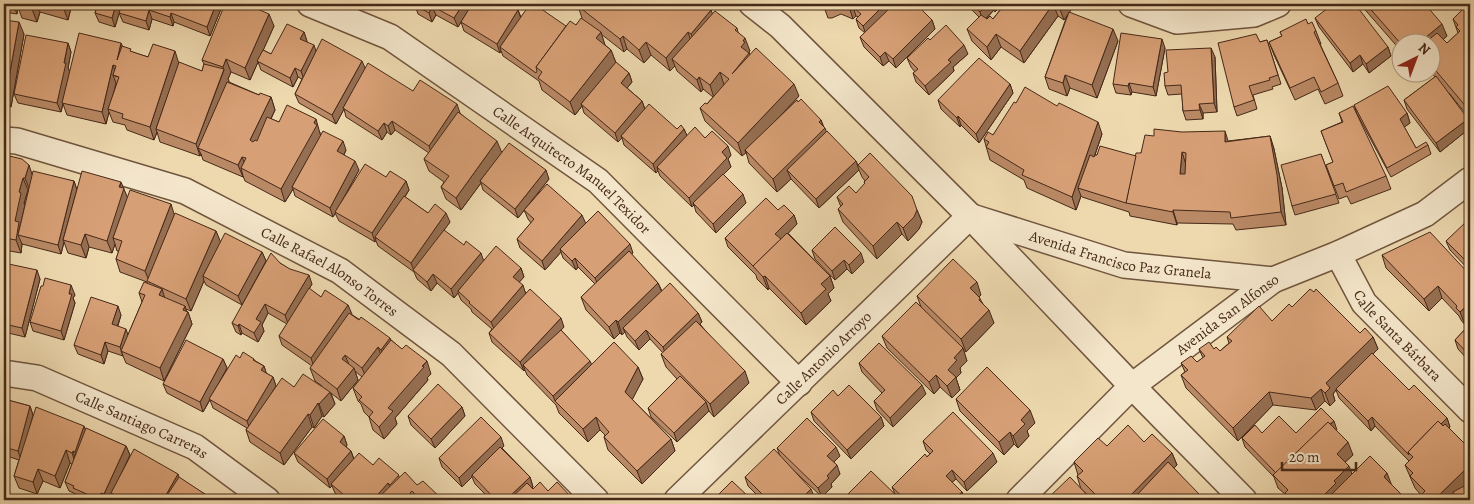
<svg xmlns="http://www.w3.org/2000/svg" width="1474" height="504" font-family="Alegreya,serif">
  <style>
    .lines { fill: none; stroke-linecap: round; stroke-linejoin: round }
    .minor-casing { stroke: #70553e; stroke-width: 28 }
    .minor { stroke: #f4e6cb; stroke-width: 25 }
    .wall { fill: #b98965; stroke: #462919; fill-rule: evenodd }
    .shaded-wall { fill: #966f52; stroke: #462919 }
    .building { fill: #d79f75; stroke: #462919; fill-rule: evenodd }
    .labels { text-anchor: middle; stroke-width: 4; stroke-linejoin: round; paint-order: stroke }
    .street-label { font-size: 15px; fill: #462919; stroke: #f4e6cb }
  </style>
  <rect width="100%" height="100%" fill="#eed9af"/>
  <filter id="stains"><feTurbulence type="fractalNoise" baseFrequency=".004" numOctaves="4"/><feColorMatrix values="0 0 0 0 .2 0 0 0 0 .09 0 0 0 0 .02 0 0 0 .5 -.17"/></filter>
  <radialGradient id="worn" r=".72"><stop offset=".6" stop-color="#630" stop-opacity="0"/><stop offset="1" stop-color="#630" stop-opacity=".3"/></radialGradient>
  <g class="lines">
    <g class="minor-casing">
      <g id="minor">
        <path id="s1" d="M310 4 390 37 598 181 799 383"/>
        <path d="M752 4 780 26 970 216 1132 386 1244 500"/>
        <path d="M1131 4 1177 21 1254 14 1278 4"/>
        <path id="s2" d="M4 140 17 141 185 191 340 271 451 354 596 500"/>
        <path id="s3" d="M972 217 1124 265 1273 280"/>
        <path id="s4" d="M1338 254 1364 303 1470 410"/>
        <path id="s5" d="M4 373 37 378 195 447 267 500"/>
        <path id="s6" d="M677 500 970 216"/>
        <path id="s7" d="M1019 500 1132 386 1273 280 1338 254 1425 214 1470 180"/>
      </g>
    </g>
    <use href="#minor" class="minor"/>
  </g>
  <g class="wall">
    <path d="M4 4H72L68 20 40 12 37 22 22 18 18 7 17 14 4 12Z"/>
    <path d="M88 4H122L115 27 99 22 95 13 97 6Z"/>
    <path d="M223 4 210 36 174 22 173 26 152 19 149 30 123 22 119 13Z"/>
    <path d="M397 4H411L408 9Z"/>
    <path d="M814 4H916L932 20 935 29 896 68 889 61 883 66 864 47 860 37 865 33 859 28 856 19 858 17 856 16 853 19 841 14 832 18H828L824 7 821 10Z"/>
    <path d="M966 4H1003L995 12 994 10 986 19H993L1005 4H1069L1071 10 1069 12 1118 41 1097 98 1070 88 1067 96 1049 89 1045 77 1068 13 1064 20 1058 16 1024 63 1001 47 991 60 972 41 967 29 979 17Z"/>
    <path d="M1360 4H1425L1447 36 1443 39 1447 43 1458 33 1453 19 1470 4V119L1449 93 1470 125V128L1440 152 1407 109 1404 100 1435 77 1432 73 1429 75 1427 72H1432V42H1402V52Z"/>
    <path d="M415 5 518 10 521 17 566 26 576 25 582 18 578 6 711 10 712 14 737 28 738 32 750 51 749 52V55L799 96 774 123 821 120 826 132 856 161 858 165 917 210 922 222 919 229 908 241 902 234 877 259 843 222 838 209 841 207 837 197 856 193 865 184 864 182 865 181 862 177 859 170 819 208 791 179 777 192 749 163 746 152 742 156 705 121 700 108 707 104 713 97 703 89 701 92 677 71 675 66 670 71 651 55 644 63 627 49 624 52 601 34 605 45 611 50 616 63 629 73 632 82 627 88 642 101 645 109 677 129H684L687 136 705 138 731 155 728 159 731 167 723 175 746 203 716 233 696 212 694 205 692 207 660 176 658 171 656 173 624 145 622 138 618 142 584 113 582 106 575 115 542 90 539 81 503 56 501 51 500 53 464 31 461 22 458 27 436 15 432 22 418 14Z"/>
    <path d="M1315 18 1388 47 1391 56 1369 73 1363 64 1353 72 1319 27Z"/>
    <path d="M4 20 24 34 11 107 4 105Z"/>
    <path d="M1308 24 1316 31 1321 44H1320L1338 83 1343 96 1325 104 1318 89 1295 100 1274 55 1269 42 1282 36 1280 32Z"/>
    <path d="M274 26 263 50 271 54 304 32 307 42 316 51 365 69 460 113 502 152 549 179 518 218 483 190 481 183 461 210 446 199 441 187 444 182 429 171 424 159 429 153 395 130 391 135 387 132 382 140 346 117 344 109 336 124 299 103 295 94 302 79 298 77 293 87 261 70 258 62 250 80 231 72 228 79 229 82 259 95 271 97 275 110 271 119 279 122 320 132V135L346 150 344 155 359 170 339 207 386 177 406 181 409 190 405 197 428 213 450 222 437 239 484 260 521 268 524 277 519 282 526 293 564 327 561 330 592 365 638 367 643 379 632 399 671 439 675 451 642 484 608 450 604 437 605 435 600 430 588 442 559 413 556 405 527 375 525 370 524 371 492 342 489 333 492 329 472 312 471 309 461 300 458 293 454 298 437 283 431 291 417 279 414 272 378 246 376 241 375 242 339 221 335 213 333 217 295 196 293 189 285 202 245 181 243 176V177L203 160 201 154 200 156 160 142 157 132 154 140 127 130 125 125 113 122 109 112 106 124 67 115 63 104 61 112 18 103 14 94 68 43 71 52 68 68 70 72 122 46 132 52 148 57 179 64 202 71 204 64 202 60Z"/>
    <path d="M930 40 968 54 953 67 954 71 929 95 916 82 913 73 915 72 911 67 907 58Z"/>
    <path d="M1267 40 1281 84 1272 87 1273 89 1253 95 1257 109 1237 116 1234 107 1260 42Z"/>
    <path d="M1165 48 1156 96 1132 92 1131 95 1116 93 1113 84Z"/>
    <path d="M1215 57 1217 112 1203 113V119L1186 120 1183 111 1182 94 1168 95 1165 86 1168 72Z"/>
    <path d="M1010 84 1013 93 979 143 961 125 960 127 941 109 938 100Z"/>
    <path d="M1016 103 1102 134 1095 155 1136 156 1141 153 1154 136 1228 141 1270 136 1274 149 1282 188 1286 225 1236 230 1233 224 1177 223V225L1130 216 1129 212 1082 197 1081 196 1076 210 1027 188 1024 180 990 160 984 139 993 135Z"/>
    <path d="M1354 105 1407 113 1410 123 1404 127 1416 148 1428 145 1431 154 1391 177 1357 114Z"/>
    <path d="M1339 113 1386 176 1391 189 1351 204 1347 196 1339 199 1326 165 1333 162 1321 131 1342 122Z"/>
    <path d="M1321 154 1339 203 1295 215 1292 206Z"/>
    <path d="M4 156 32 175 74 181 77 190 123 188 127 197 216 231 220 242 262 252 266 261 242 305 206 285 204 281 191 311 186 309V311L188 312 192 324 164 381 126 363 123 356 108 351 104 364 78 354 74 345 121 315 118 326 128 335 142 302 139 293 147 283V282L120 272 116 259 119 251H117L115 244 112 253 89 247 86 258 68 253 64 242 61 254 22 244 21 253 4 250ZM28 190H29L25 205 24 203Z"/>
    <path d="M524 210 585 224 633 253 631 254 658 283 662 291 698 313 702 322 700 324 749 383 714 417 709 411 677 442 651 417 648 408 677 379 666 367 661 354 663 353 650 339 639 350 627 337 625 332 622 335 620 333 614 339 586 310 581 297 595 284 578 267 576 270 563 258 561 252 545 270 520 248 517 239 531 223 528 219Z"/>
    <path d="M778 210 794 215 797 224 788 233 830 276 834 288 828 294 831 301 806 325 769 288 768 290 757 279 756 275 728 247 725 238Z"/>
    <path d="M1470 220V271L1450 250 1446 241Z"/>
    <path d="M812 250 864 262 852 274 847 269 835 280 815 259Z"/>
    <path d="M1382 255 1470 275 1465 325 1461 320 1459 316 1442 298 1429 311 1386 268Z"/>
    <path d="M4 263 40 279 25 337 4 332Z"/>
    <path d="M280 263 312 284 309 289 321 297 348 305 351 314 391 340 431 374 427 378 428 380 395 418 397 424 384 439 373 430 369 417 364 412 361 404 358 401 353 388 362 377 355 371 358 380 341 401 331 393 335 404 324 417 322 416 314 428 312 427 284 465 250 442 246 430 247 428 213 408 210 400 203 412 167 393 163 384 223 359 227 368 219 382 240 358 254 359V360L264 366 266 373 273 377 276 386 294 387 322 386 315 381 310 368 312 366 282 345 279 336 287 324 268 313 262 325 264 331 258 342 242 333 241 335 236 332 232 323Z"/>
    <path d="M1314 292 1360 333 1373 337 1378 349 1373 354 1409 390 1447 418 1450 427 1449 428 1470 449V482L1468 484 1470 500H1456L1455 497 1451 500H1417V499L1421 495 1415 488 1405 465 1409 461 1375 426 1371 431 1339 398 1336 390 1333 394 1335 401 1330 406 1325 401 1316 410 1273 405 1238 441 1186 388 1181 375 1185 372 1181 363 1197 362 1203 358 1199 349H1214L1220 351 1229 343 1227 337 1272 321Z"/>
    <path d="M75 295 73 298 75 303 64 340 33 331 30 322Z"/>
    <path d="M981 295 979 297 994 323 966 352 963 350 967 361 960 368 961 373 956 378 960 390 952 398 940 387 934 394 887 348 882 336 921 307 917 296Z"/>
    <path d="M1470 324V362L1458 349 1455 340Z"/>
    <path d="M859 363 926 394 893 427 877 410 874 401 882 393 862 372Z"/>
    <path d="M838 396 881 417 884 426 851 459 814 421 811 412Z"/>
    <path d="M4 399 30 406 33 415 86 429 126 446 130 455 121 474 179 478 214 500H113L111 494 109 500H84L77 497 76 494 69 491 65 482 72 464 70 463 60 488 43 481 37 494 19 488 14 476 19 460 4 455Z"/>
    <path d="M956 399 1035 423 1027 431 1029 436 1018 448 1014 444 1004 455 960 411Z"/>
    <path d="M462 407 465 416 435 448 411 425 408 416Z"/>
    <path d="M1336 430 1353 455 1345 462 1352 474 1391 484 1404 497 1405 500H1287L1286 495 1278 488 1274 477 1245 447 1242 438 1262 433H1296Z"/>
    <path d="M344 436 347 445 346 447 351 451 354 459 373 465 417 485 443 500H343L335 493 332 486 330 488 298 462 294 453Z"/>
    <path d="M923 441 997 462 967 491 956 479 952 482 962 492 965 500H844L843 499 895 494 892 487 930 454 926 450Z"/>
    <path d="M1144 442 1172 453 1177 465 1174 468 1202 500H1093L1081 489 1077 476 1078 475 1074 462 1107 446Z"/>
    <path d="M504 446 502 448 530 477 533 487 531 488 533 489 548 491 574 500H491L475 484 472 477 462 487 442 467 439 458Z"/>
    <path d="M777 448 840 456 834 462 840 474 831 484 832 487 822 497 790 467 815 498 812 500H762L748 486 745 477 780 456Z"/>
  </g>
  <g class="shaded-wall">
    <path d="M13 4H18L17 5 18 7 17 14Z"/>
    <path d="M34 4H36L40 12 37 22 32 9Z"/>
    <path d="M64 4H72L68 20 63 7Z"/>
    <path d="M116 4H122L115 27 112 18Z"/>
    <path d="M216 4H223L210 36 207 27Z"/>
    <path d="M406 4H411L408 9Z"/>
    <path d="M463 4H472L458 27 454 18Z"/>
    <path d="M819 4H827L821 10Z"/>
    <path d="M885 4H897L866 35 863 26Z"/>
    <path d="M988 4H992L994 10 983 21 980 12Z"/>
    <path d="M992 4H1003L995 12Z"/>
    <path d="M1053 4 1058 16 1024 63 1020 51Z"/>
    <path d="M1062 4H1069L1071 10 1064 20 1059 7Z"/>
    <path d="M432 6 436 15 432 22 429 13Z"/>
    <path d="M853 7 856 16 853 19 850 10Z"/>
    <path d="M149 10 152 19 149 30 146 21Z"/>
    <path d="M518 10 521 19 500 47 501 51 500 53 497 44Z"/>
    <path d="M711 10 716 23 696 47 691 34Z"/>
    <path d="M171 13 174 22 173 26 170 17Z"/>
    <path d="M269 14 274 26 250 80 245 68Z"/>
    <path d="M932 20 935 29 896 68 893 59Z"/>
    <path d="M19 22 24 34 11 107 6 94Z"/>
    <path d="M1442 24 1447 36 1432 49V42H1420Z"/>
    <path d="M1113 29 1118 41 1097 98 1092 85Z"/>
    <path d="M304 32 307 41 304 48 300 39Z"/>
    <path d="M601 32 605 45 600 51 596 38Z"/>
    <path d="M688 32 692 44 672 59 675 66 670 71 666 58Z"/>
    <path d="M996 34 1001 47 991 60 987 47Z"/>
    <path d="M623 36 627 49 624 52 620 39Z"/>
    <path d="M745 38 750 51 749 52 753 66 737 86 741 47 743 41Z"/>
    <path d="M1162 39 1165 48 1156 96 1153 87Z"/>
    <path d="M646 42 651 55 644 63 639 50Z"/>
    <path d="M68 43 71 52 68 68 70 72 61 112 57 103Z"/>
    <path d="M121 43 126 55 117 60Z"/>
    <path d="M314 45 317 54 304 80 301 71Z"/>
    <path d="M964 45 968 54 953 67 954 71 929 95 925 86 948 60Z"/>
    <path d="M1388 47 1391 56 1369 73 1366 64Z"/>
    <path d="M1211 48 1215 57 1217 112 1214 103Z"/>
    <path d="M611 50 616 63 581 104 582 106 575 115 570 102Z"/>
    <path d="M175 51 179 64 156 129 157 132 154 140 150 127Z"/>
    <path d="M885 52 889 61 883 66 880 57Z"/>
    <path d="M1360 55 1363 64 1353 72 1350 63Z"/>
    <path d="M226 59 231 72 228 79 229 81 203 149 198 148 201 154 200 156 196 144 224 70 223 67Z"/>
    <path d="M362 61 366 70 343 108 344 109 336 124 332 115Z"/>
    <path d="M113 65 117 77 113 75 116 83 110 109H108L109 112 106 124 102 112Z"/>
    <path d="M295 68 298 77 293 87 290 78Z"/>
    <path d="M720 72 724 85 714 98 710 85Z"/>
    <path d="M629 73 632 82 624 92 621 83Z"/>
    <path d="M1065 75 1070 88 1067 96 1063 83Z"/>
    <path d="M699 77 703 89 701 92 697 80Z"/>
    <path d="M1129 83 1132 92 1131 95 1128 86Z"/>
    <path d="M794 84 799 96 746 152 745 150 746 153 742 156 738 143Z"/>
    <path d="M1010 84 1013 93 979 143 976 134Z"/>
    <path d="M271 97 275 110 254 153 250 140Z"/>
    <path d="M642 101 645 110 621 136 622 138 618 142 615 133Z"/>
    <path d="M457 104 460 113 432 155 429 146Z"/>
    <path d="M1199 104 1203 113V119L1200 110Z"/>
    <path d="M1407 113 1410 123 1403 128 1400 119Z"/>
    <path d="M958 116 961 125 960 127 957 118Z"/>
    <path d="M316 119 321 137 292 187 293 189 285 202 281 189Z"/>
    <path d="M1468 119 1470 125V128L1440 152 1436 143Z"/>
    <path d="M821 120 824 129 825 128 830 141 787 170 791 179 777 192 773 179Z"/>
    <path d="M392 121 395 130 391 135 388 126Z"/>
    <path d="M1098 122 1102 134 1083 189 1078 188 1081 196 1076 210 1072 197Z"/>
    <path d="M384 123 387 132 382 140 378 131Z"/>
    <path d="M684 129 688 138 657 167 658 171 656 173 653 164Z"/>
    <path d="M1225 131 1229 144 1225 142Z"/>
    <path d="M1270 136 1274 149 1282 188 1286 225 1281 212Z"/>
    <path d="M343 141 346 150 341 160 337 151Z"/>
    <path d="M497 141 502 153 480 181 481 183 461 210 456 198Z"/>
    <path d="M728 146 731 155 728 159 731 167 694 204 693 203 694 205 692 207 689 198 722 152Z"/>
    <path d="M1182 152 1186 165 1185 186 1180 174Z"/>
    <path d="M242 157 247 169 241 168 243 176V177L238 165Z"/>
    <path d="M355 161 359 170 333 217 330 208Z"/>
    <path d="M856 161 859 170 819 208 816 199Z"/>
    <path d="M29 165 33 177 30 191 25 178Z"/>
    <path d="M546 170 549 179 518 218 515 209Z"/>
    <path d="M23 178 28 190 24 203 25 205 18 235 22 244 21 253 16 240 15 221 19 192Z"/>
    <path d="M74 181 77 190 63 240 64 242 61 254 58 245Z"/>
    <path d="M406 181 409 190 377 239 375 237 376 241 375 242 372 233Z"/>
    <path d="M121 182 129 201 113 238 115 244 112 253 107 241Z"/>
    <path d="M743 194 746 203 716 233 713 224Z"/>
    <path d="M171 204 175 217 150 283 145 271Z"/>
    <path d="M917 210 922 222 919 229 908 241 903 228Z"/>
    <path d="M1173 210 1177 223V225L1173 212Z"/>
    <path d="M446 213 450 222 415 271H414L411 263Z"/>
    <path d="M582 215 586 224 560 249 561 252 545 270 542 261Z"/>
    <path d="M794 215 797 224 779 243 775 234Z"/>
    <path d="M897 222 902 234 877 259 873 246Z"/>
    <path d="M216 231 221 243 203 276 204 281 191 311 186 299Z"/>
    <path d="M85 234 89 247 86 258 81 245Z"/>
    <path d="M630 244 633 253 599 287 595 278Z"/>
    <path d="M262 252 266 261 242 305 238 296Z"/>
    <path d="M481 253 484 262 458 291V293L454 298 451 289Z"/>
    <path d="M861 253 864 262 852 274 849 265Z"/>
    <path d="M575 258 578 267 576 270 572 261Z"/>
    <path d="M844 260 847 269 835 280 832 271Z"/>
    <path d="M521 268 524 277 516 286 513 277Z"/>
    <path d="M37 270 40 279 25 337 22 328Z"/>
    <path d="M433 274 437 283 431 291 427 282Z"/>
    <path d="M309 275 312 284 288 324 285 315Z"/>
    <path d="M765 276 769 288 768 290 763 277Z"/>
    <path d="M830 276 834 288 828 294 831 301 806 325 801 313 821 284Z"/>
    <path d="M977 282 981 295 975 301 970 288Z"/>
    <path d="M658 283 663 295 623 328 625 332 622 335 618 322Z"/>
    <path d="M71 285 75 295 73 298 75 303 64 340 61 331 69 294Z"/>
    <path d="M523 285 526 295 495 331 491 322Z"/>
    <path d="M1438 286 1442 298 1429 311 1424 299Z"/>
    <path d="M162 289 166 302 159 295Z"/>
    <path d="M1470 303V320L1465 325 1460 312Z"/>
    <path d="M265 304 268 313 262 325 264 331 258 342 254 333 256 319Z"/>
    <path d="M348 305 352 314 314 367 311 358Z"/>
    <path d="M118 306 121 315 115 333 112 324Z"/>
    <path d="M185 306 187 313 188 312 192 324 164 381 160 368Z"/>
    <path d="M989 310 994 323 966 352 961 339Z"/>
    <path d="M698 313 702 322 666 356 663 347Z"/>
    <path d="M561 318 564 327 526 368 523 365 525 370 524 371 520 362Z"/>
    <path d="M616 320 620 333 614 339 609 327Z"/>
    <path d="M239 324 242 333 241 335 238 326Z"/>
    <path d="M126 329 129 338 121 351 123 356 120 347Z"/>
    <path d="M646 330 650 339 639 350 635 341Z"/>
    <path d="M1373 337 1378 349 1337 390 1336 389V390L1333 394 1335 401 1330 406 1325 393 1326 383Z"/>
    <path d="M390 338 395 350 386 362 381 350Z"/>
    <path d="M105 342 108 351 104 364 101 355Z"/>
    <path d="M378 347 383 360 367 380 362 368Z"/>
    <path d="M963 348 967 361 960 368 961 373 956 378 960 390 952 398 947 386 948 370 954 358Z"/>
    <path d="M345 355 350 367 342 359Z"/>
    <path d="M223 359 227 368 203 412 200 402Z"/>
    <path d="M427 361 431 374 427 378 428 380 395 418 397 424 384 439 379 427 388 408Z"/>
    <path d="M590 361 594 370 555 401 553 396Z"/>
    <path d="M264 366 267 375 261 370Z"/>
    <path d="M638 367 643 379 630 404 625 392Z"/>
    <path d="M354 368 358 380 341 401 337 389Z"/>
    <path d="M745 371 749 383 714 417 710 404Z"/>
    <path d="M936 375 940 387 934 394 929 382Z"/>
    <path d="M273 377 276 386 250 430 247 421Z"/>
    <path d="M922 385 926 394 893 427 890 418Z"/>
    <path d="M1321 389 1325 401 1316 410 1311 398Z"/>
    <path d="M330 392 335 404 324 417 319 404Z"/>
    <path d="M1269 392 1273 405 1238 441 1233 428Z"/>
    <path d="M706 402 709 411 677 442 674 433Z"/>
    <path d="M318 403 322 416 314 428 310 415Z"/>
    <path d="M30 406 33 415 21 460 18 451Z"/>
    <path d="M462 407 465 416 435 448 431 439Z"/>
    <path d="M1030 410 1035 423 1027 431 1029 436 1018 448 1013 436 1021 420Z"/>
    <path d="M308 414 312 427 284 465 280 453Z"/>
    <path d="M596 417 600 430 588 442 583 429Z"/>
    <path d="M881 417 884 426 851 459 847 450Z"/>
    <path d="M1372 417 1375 426 1371 431 1368 421Z"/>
    <path d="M1447 418 1450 427 1415 462 1413 457 1410 454Z"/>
    <path d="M1334 421 1337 430 1282 484 1278 475Z"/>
    <path d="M84 426 89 438 79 464 75 452Z"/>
    <path d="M1010 432 1014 444 1004 455 999 442Z"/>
    <path d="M344 436 347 445 343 451 340 442Z"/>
    <path d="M501 437 504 446 473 476 472 475V477L462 487 459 478Z"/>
    <path d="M671 439 675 451 642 484 637 471Z"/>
    <path d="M1348 442 1353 455 1341 466 1337 454Z"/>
    <path d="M126 446 130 455 109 500H106L104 494Z"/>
    <path d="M836 447 840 456 831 465 827 456Z"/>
    <path d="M66 450 70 463 60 488 55 476Z"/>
    <path d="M73 451 77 463 76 465 72 453Z"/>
    <path d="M351 451 354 460 331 484 332 486 330 488 327 479Z"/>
    <path d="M993 453 997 462 967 491 964 482Z"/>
    <path d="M1172 453 1177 465 1143 500 1136 496 1137 500H1126Z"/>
    <path d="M837 465 840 474 831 484 832 487 822 497 818 488 827 476Z"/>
    <path d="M1470 465V482L1455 496 1453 492 1455 497 1451 500H1434Z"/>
    <path d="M1349 466 1354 479 1336 500H1319L1334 481Z"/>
    <path d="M38 469 43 481 37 494 33 482Z"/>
    <path d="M952 470 956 479 949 485 946 476Z"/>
    <path d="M1387 473 1392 486 1384 477Z"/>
    <path d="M178 474 181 484 171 500H163Z"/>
    <path d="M530 477 533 487 519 500H506Z"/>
    <path d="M388 483 392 492 377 499V500H373Z"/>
    <path d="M811 489 815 498 812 500H800Z"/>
    <path d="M962 492 965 500H953Z"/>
    <path d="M101 493 104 500H98V499Z"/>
    <path d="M1200 495 1202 500H1194Z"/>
  </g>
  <g class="building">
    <path d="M17 4H34L32 9 17 5Z"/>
    <path d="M50 4H64L63 7Z"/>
    <path d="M98 4H116L112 18 95 13Z"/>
    <path d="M122 4H174L173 8 175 4H216L207 27 171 13 170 17 149 10 146 21 119 13Z"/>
    <path d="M225 4H246L269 14 245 68 226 59 223 67 202 60Z"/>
    <path d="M416 4H463L454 18 432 6 429 13 415 5Z"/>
    <path d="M472 4H508L518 10 497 44 461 22Z"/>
    <path d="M530 4H534L566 26 536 67 537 71 536 73 500 47Z"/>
    <path d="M580 4H703L711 10 691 34 688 32 666 58 646 42 639 50 623 36 620 39 578 6Z"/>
    <path d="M825 4H885L863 26 856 19 861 14 853 7 850 10 837 4 829 9H825L824 5Z"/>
    <path d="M894 4H916L932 20 893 59 885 52 880 57 860 37Z"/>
    <path d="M971 4H988L980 12Z"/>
    <path d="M1005 4H1053L1020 51 996 34 987 47 967 29 981 15 987 19 990 16 993 19Z"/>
    <path d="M1054 4H1062L1059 7Z"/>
    <path d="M1333 4H1355L1388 47 1366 64 1360 55 1350 63 1315 18Z"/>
    <path d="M1366 4H1425L1442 24 1420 42H1402V45Z"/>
    <path d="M1468 4H1470V107L1468 109 1432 66V42H1426L1437 33 1447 43 1460 31 1456 27 1458 25 1453 19Z"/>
    <path d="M715 11 737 28 735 30 745 38 743 41 745 42 741 47 749 53 732 74 756 48 794 84 738 143 700 108 705 103 707 104 729 79 720 72 710 85 699 77 697 80 672 59Z"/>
    <path d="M1069 12 1113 29 1092 85 1065 75 1063 83 1045 77Z"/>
    <path d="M581 18 601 32 596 38 611 50 570 102 538 78 542 72 536 67 570 21 576 25Z"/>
    <path d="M1306 19 1308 24 1312 22 1316 31 1314 32 1338 83 1321 92 1314 77 1290 88 1269 42 1282 36 1280 32Z"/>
    <path d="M4 20 19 22 6 94H4Z"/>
    <path d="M287 24 304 32 300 39 314 45 301 71 295 68 290 78 257 61 263 50 271 54Z"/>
    <path d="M946 25 964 45 948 60 951 62 925 86 913 73 918 69 907 58 928 38 930 40Z"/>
    <path d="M79 33 121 43 117 60 122 46 131 49 130 51 148 57 153 44 175 51 150 127 122 118 123 114 108 109 119 77 113 75 116 66 113 65 102 112 62 103Z"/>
    <path d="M1121 33 1162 39 1153 87 1129 83 1128 86 1113 84Z"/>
    <path d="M1256 34 1260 42 1267 40 1278 75 1269 78 1270 80 1249 86 1254 100 1234 107 1218 43Z"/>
    <path d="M26 35 68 43 64 63H66L57 103 14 94Z"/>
    <path d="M322 39 362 61 332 115 295 94Z"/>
    <path d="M1211 48 1214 103 1199 104 1200 110 1183 111 1181 85 1165 86 1164 73 1168 72 1166 50Z"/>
    <path d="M979 58 1010 84 976 134 958 116 957 118 938 100Z"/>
    <path d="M179 62 202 71 204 64 224 69 196 144 156 129Z"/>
    <path d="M616 62 629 73 621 83 642 101 615 133 581 104Z"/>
    <path d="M368 63 413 91 420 80 457 104 429 146 392 121 388 126 384 123 378 131 343 108Z"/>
    <path d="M1436 76 1468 119 1436 143 1404 100Z"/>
    <path d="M227 82 259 95 260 93 271 97 250 140 253 142 255 140 257 141 267 117 279 122 287 105 316 119 314 123 317 125 281 189 241 168 246 158 242 157 238 165 198 148Z"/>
    <path d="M1388 86 1407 113 1400 119 1416 148 1426 142 1428 145 1387 168 1354 105Z"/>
    <path d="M1025 87 1057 106 1059 103 1098 122 1072 197 1022 175 1024 170 986 147 989 142 984 139 988 132 993 135 1014 102 1016 103Z"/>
    <path d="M801 99 821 120 819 122 825 128 773 179 745 150 797 100 798 102Z"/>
    <path d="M649 104 677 129 681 125 684 129 653 164 621 136Z"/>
    <path d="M1353 106 1386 176 1346 192 1343 183 1334 186 1326 165 1333 162 1321 131 1343 122 1339 113Z"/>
    <path d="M458 112 497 141 456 198 441 187 449 176 424 159Z"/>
    <path d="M695 127 705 138 712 131 728 146 722 152 727 158 689 198 657 167Z"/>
    <path d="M1154 129 1182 132 1225 131V142L1270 136 1277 175 1281 212 1231 218 1230 212 1173 210V212L1126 203 1136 153H1141L1145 135 1154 136ZM1182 152 1186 153 1185 174H1180Z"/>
    <path d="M323 131 343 141 337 151 355 161 330 208 292 187Z"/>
    <path d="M827 131 856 161 816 199 787 170Z"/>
    <path d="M509 143 546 170 515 209 480 181Z"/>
    <path d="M1100 146 1136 156 1126 203 1078 188 1090 155 1094 157 1095 155H1097Z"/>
    <path d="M870 153 912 196 917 210 914 217 903 228 897 222 873 246 838 209 843 204 837 197 849 186 856 193 865 183 864 182 869 177 858 165Z"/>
    <path d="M1321 154 1336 194 1292 206 1281 165Z"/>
    <path d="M5 155 22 159 29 165 25 178H23L19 192 21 193 15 221 19 222 16 240 4 238V156Z"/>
    <path d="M365 164 386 177 390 171 406 181 372 233 335 212Z"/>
    <path d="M33 171 74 181 58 245 18 235Z"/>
    <path d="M82 171 121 182 119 187 124 188 107 241 85 234 81 245 63 240Z"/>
    <path d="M723 174 743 194 713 224 693 203Z"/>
    <path d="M547 184 582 215 542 261 517 239 534 219 524 210Z"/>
    <path d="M130 190 171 204 145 271 116 259 122 241 113 238Z"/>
    <path d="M404 196 428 213 435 204 446 213 411 263 375 237Z"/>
    <path d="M766 198 778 210 784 205 794 215 775 234 781 239 753 266 725 238Z"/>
    <path d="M598 211 630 244 595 278 575 258 572 261 560 249Z"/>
    <path d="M175 213 216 231 186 299 147 281Z"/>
    <path d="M1469 219 1470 220V265L1446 241Z"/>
    <path d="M835 227 861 253 849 265 844 260 832 271 812 250Z"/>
    <path d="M444 230 464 245 466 241 481 253 451 289 433 274 427 282 413 270Z"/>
    <path d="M1430 232 1470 275V303L1460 312 1456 308 1457 306 1438 286 1424 299 1382 255Z"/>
    <path d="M225 233 262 252 238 296 203 276Z"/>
    <path d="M787 233 830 276 821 284 826 289 801 313 765 276 763 277 753 266Z"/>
    <path d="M496 246 521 268 513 277 523 285 491 322 469 303 470 302 458 291Z"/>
    <path d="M629 251 658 283 618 322 616 320 609 327 581 297Z"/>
    <path d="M271 253 280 263 290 269 309 275 285 315 265 304 256 319 261 322 254 333 239 324 238 326 232 323Z"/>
    <path d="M953 259 977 282 970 288 980 298 979 300 989 310 961 339 917 296Z"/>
    <path d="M4 263 37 270 22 328 4 324Z"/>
    <path d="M45 278 71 285 69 294H72L61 331 30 322 41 286H43Z"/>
    <path d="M144 282 162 289 159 295 185 306 183 310 188 312 160 368 121 351 145 295 139 293Z"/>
    <path d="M670 283 698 313 663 347 646 330 635 341 623 328Z"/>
    <path d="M309 288 321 297 325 290 348 305 311 358 279 336Z"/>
    <path d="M530 289 561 318 520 362 489 333Z"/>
    <path d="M1310 289 1314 292 1316 289 1360 333 1365 328 1373 337 1326 383 1330 388 1325 393 1321 389 1311 398 1269 392 1233 428 1181 375 1188 370 1181 363 1191 356 1197 362 1205 356 1199 349 1209 342 1214 349 1216 347 1220 351 1232 341 1227 337 1259 306 1272 321 1289 304 1292 307Z"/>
    <path d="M91 297 118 306 112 324 126 329 120 347 105 342 101 355 74 345Z"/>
    <path d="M916 302 963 348 954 358 957 360 948 370 956 377 947 386 936 375 929 382 882 336Z"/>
    <path d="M349 313 359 320 361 317 390 338 381 350 378 347 362 368 345 355 342 359 354 368 337 389 310 368Z"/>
    <path d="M696 321 745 371 710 404 661 354Z"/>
    <path d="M1470 324V356L1455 340Z"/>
    <path d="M561 330 590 361 553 396 523 365Z"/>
    <path d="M186 340 223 359 200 402 163 384Z"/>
    <path d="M391 340 402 349 406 345 427 361 422 366 424 367 388 408 393 411 379 427 369 417 373 412 359 400 362 397 353 388Z"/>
    <path d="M614 342 638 367 625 392 671 439 637 471 604 437 609 432 596 417 583 429 555 401Z"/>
    <path d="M879 343 922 385 890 418 874 401 885 390 859 363Z"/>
    <path d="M243 352 254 359 253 360 264 366 261 370 273 377 247 421 209 399 236 355 240 358Z"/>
    <path d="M1372 353 1409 390 1414 385 1447 418 1441 424 1438 421 1408 452 1409 455 1372 417 1368 421 1336 389Z"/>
    <path d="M987 367 1030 410 1021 420 1025 424 1013 436 1010 432 999 442 956 399Z"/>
    <path d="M303 374 330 392 319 404 318 403 310 415 308 414 280 453 246 430 282 378 294 387Z"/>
    <path d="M680 376 706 402 674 433 648 408Z"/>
    <path d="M438 384 462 407 431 439 408 416Z"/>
    <path d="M849 385 881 417 847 450 811 412 833 390 838 396Z"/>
    <path d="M4 399 30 406 18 451 4 447Z"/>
    <path d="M36 407 84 426 75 452 73 451 72 453 66 450 55 476 38 469 33 482 14 476Z"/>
    <path d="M1321 408 1334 421 1330 424 1328 422 1276 473 1242 438 1255 425 1262 433 1279 416 1296 433Z"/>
    <path d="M953 412 993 453 964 482 952 470 946 476 962 492 953 500H906L892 487 925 454 927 457 933 451 923 441Z"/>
    <path d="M481 417 501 437 459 478 439 458Z"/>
    <path d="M807 418 836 447 827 456 837 465 827 476 829 478 818 488 777 448Z"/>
    <path d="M323 419 344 436 340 442 351 451 327 479 294 453Z"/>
    <path d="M1438 421 1443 426 1445 424 1470 449V465L1434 500H1418L1417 499 1425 491 1410 476 1413 473 1405 465 1413 457 1408 452Z"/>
    <path d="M1328 422 1348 442 1337 454 1349 466 1334 481 1336 483 1319 500H1292L1285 493 1288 490 1273 475Z"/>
    <path d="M1128 425 1144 442 1152 434 1172 453 1126 500H1101L1077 476 1083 471 1074 462 1098 438 1107 446Z"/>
    <path d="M86 428 126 446 104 494 101 493 98 499 73 488 74 486 65 482Z"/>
    <path d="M500 447 530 477 506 500H496L472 475Z"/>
    <path d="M134 449 178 474 163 500H136L130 496 127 500H124L111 493Z"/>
    <path d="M774 449 811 489 800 500H768L745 477Z"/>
    <path d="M359 453 373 465 379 458 399 475 390 485 388 483 373 500H350L331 484Z"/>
    <path d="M1370 456 1387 473 1384 477 1404 497 1401 500H1326Z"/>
    <path d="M1168 462 1200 495 1194 500H1140L1136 496Z"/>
    <path d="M871 471 901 500H845L843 499Z"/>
    <path d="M405 472 417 485 423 481 443 500H421L412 491 410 493 416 500H378L377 499Z"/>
    <path d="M179 477 214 500H164Z"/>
    <path d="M1070 477 1092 500H1046Z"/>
    <path d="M732 481 752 500H713Z"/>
    <path d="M540 482 548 491 557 482 574 500H509L527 483 533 489Z"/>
    <path d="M1470 483V500H1457L1453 492Z"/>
    <path d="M233 495 240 500H228Z"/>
  </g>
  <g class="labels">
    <g class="street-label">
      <text dy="5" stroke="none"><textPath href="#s1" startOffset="312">Calle Arquitecto Manuel Texidor</textPath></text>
      <text dy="5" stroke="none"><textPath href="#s3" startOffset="154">Avenida Francisco Paz Granela</textPath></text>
      <text dy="5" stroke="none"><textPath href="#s2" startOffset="354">Calle Rafael Alonso Torres</textPath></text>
      <text dy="5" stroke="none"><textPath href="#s7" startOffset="280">Avenida San Alfonso</textPath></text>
      <text dy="5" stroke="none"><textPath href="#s4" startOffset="102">Calle Santa Bárbara</textPath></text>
      <text dy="5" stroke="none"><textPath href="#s6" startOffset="204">Calle Antonio Arroyo</textPath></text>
      <text dy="5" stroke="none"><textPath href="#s5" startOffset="148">Calle Santiago Carreras</textPath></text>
    </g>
  </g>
  <rect width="1474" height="504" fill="none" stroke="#eed9af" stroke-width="20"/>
  <rect x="5" y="5" width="1464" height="494" fill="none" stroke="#462919" stroke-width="2.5"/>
  <rect x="10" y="10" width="1454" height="484" fill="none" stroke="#462919"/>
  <g transform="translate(1416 58) rotate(42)"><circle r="24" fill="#f4e6cb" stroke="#ae9a84"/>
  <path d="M0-4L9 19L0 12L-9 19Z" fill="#8f2418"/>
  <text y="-8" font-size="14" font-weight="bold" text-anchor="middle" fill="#462919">N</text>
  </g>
  <path d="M1282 462v8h74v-8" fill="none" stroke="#462919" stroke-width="2.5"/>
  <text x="1289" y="462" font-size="15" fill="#462919" stroke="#f4e6cb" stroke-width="4" paint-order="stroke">20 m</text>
  <rect width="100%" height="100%" filter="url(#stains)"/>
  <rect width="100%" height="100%" fill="url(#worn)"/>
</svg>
